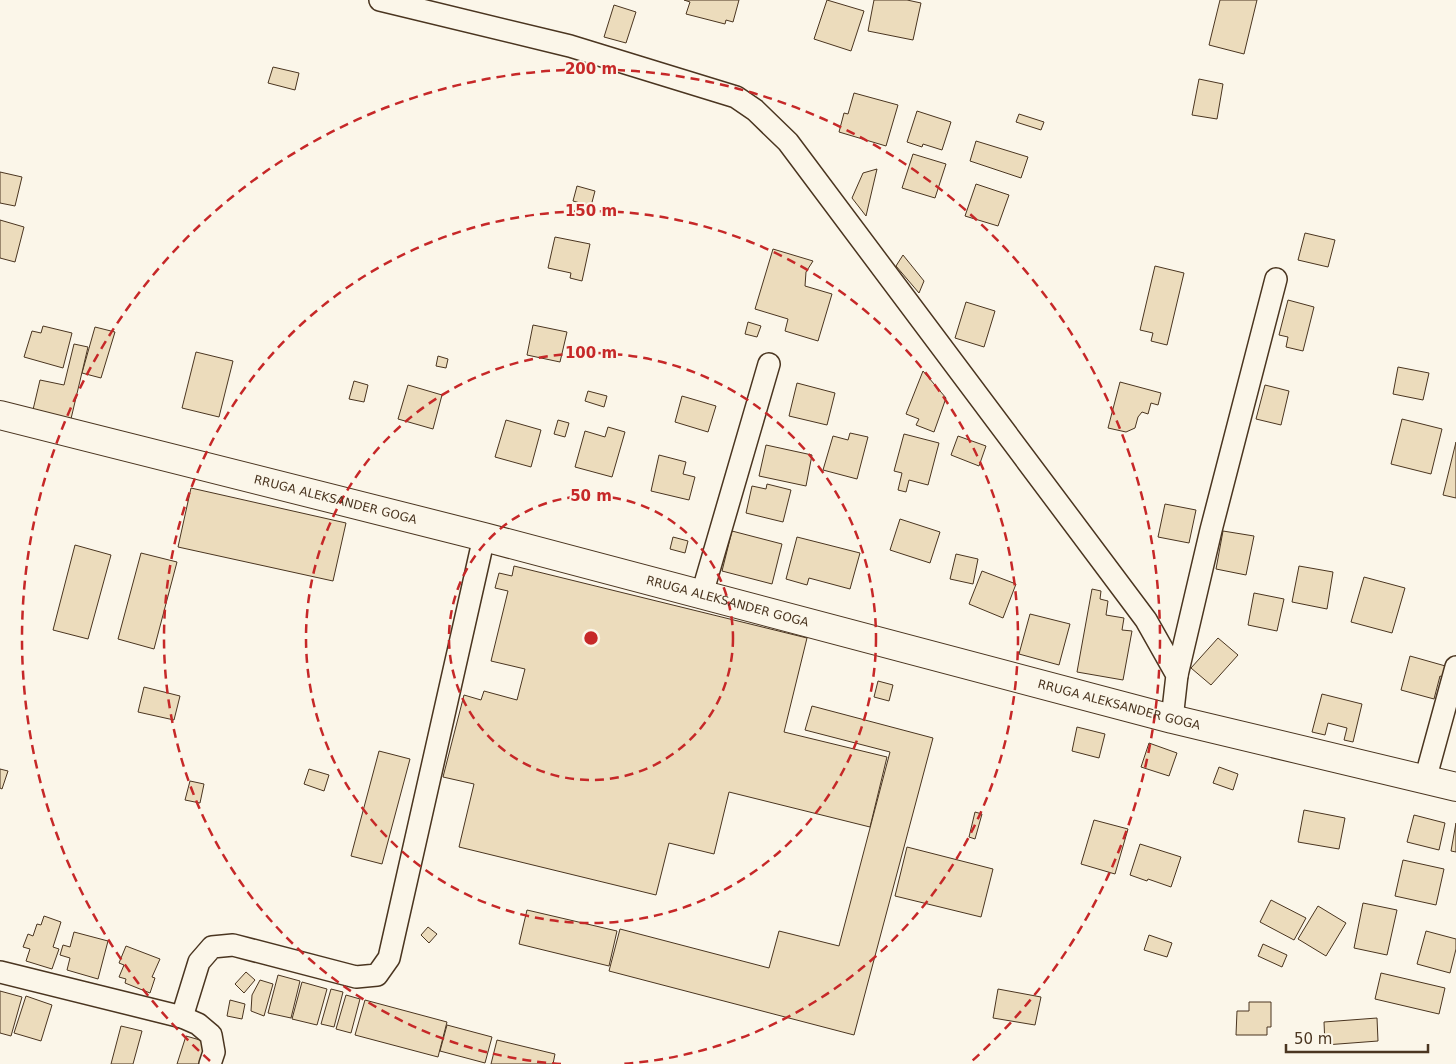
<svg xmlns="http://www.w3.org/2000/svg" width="1456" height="1064" font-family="'DejaVu Sans',sans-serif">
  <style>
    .building { fill: #ecdcbc; stroke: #4a3520 }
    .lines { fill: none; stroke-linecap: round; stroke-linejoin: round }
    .minor-casing { stroke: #4a3520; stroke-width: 24 }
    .major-casing { stroke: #4a3520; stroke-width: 30 }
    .minor { stroke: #fbf6e9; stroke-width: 21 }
    .major { stroke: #fbf6e9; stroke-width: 28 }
    .ring { fill: none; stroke: #c62828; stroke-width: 2.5; stroke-dasharray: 9 6 }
    .labels { text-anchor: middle; stroke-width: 4; stroke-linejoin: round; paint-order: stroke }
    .street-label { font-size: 12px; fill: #4a3520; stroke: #fbf6e9 }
    .centre { fill: #c62828; stroke: #fbf6e9; stroke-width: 2.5 }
    .ring-label { font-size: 15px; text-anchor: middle; font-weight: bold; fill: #c62828; stroke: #fbf6e9; stroke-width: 4; stroke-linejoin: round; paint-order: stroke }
  </style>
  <rect width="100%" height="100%" fill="#fbf6e9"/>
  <g class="building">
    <path d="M684 0H739L733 22 726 20 725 24 686 14 690 2Z"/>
    <path d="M827 0 864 11 851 51 814 39Z"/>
    <path d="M874 0H907L921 3 913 40 868 31Z"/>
    <path d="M1220 0H1257L1244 54 1209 45Z"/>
    <path d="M614 5 636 12 626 43 604 37Z"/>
    <path d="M273 67 299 73 295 90 268 83Z"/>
    <path d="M1199 79 1223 84 1217 119 1192 115Z"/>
    <path d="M854 93 898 105 886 146 839 132 844 113 848 114Z"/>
    <path d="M917 111 951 122 942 150 923 144 922 147 907 142Z"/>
    <path d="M1019 114 1044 122 1041 130 1016 122Z"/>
    <path d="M976 141 1028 157 1021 178 970 161Z"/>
    <path d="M913 154 946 164 935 198 902 188Z"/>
    <path d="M877 169 866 216 852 198 863 173Z"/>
    <path d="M0 172 22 177 15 206 0 203Z"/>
    <path d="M976 184 1009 195 998 226 965 216Z"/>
    <path d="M577 186 595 191 591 206 573 201Z"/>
    <path d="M0 220 24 227 15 262 0 258Z"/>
    <path d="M1305 233 1335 240 1328 267 1298 260Z"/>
    <path d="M555 237 590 244 582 281 570 278 571 273 548 268Z"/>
    <path d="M773 249 813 261 806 272 805 286 832 294 818 341 785 331 788 319 755 309Z"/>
    <path d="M903 255 924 281 919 293 896 266Z"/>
    <path d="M1155 266 1184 273 1167 345 1151 341 1153 333 1140 330Z"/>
    <path d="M1288 300 1314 307 1303 351 1286 347 1288 337 1279 335Z"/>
    <path d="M966 302 995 311 984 347 955 338Z"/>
    <path d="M748 322 761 326 757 337 745 334Z"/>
    <path d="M533 325 567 332 560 362 527 355Z"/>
    <path d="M43 326 72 333 63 368 24 357 32 331 41 333Z"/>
    <path d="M95 327 115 332 101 378 82 373Z"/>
    <path d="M74 344 88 347 70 423 32 414 40 380 64 385Z"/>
    <path d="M196 352 233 361 219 417 182 408Z"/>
    <path d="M438 356 448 359 446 368 436 366Z"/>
    <path d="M1398 367 1429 373 1423 400 1393 394Z"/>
    <path d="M923 371 946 398 934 432 916 425 919 419 906 414Z"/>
    <path d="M354 381 368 385 364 402 349 399Z"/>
    <path d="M1120 382 1161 393 1158 405 1151 403 1148 414 1142 412 1138 417 1135 428 1126 432 1108 428Z"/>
    <path d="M797 383 835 393 827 425 789 416Z"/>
    <path d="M408 385 442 395 433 429 398 419Z"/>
    <path d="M1265 385 1289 391 1281 425 1256 419Z"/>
    <path d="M588 391 607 396 604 407 585 401Z"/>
    <path d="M682 396 716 406 708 432 675 422Z"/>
    <path d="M1402 419 1442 429 1431 474 1391 464Z"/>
    <path d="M506 420 541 430 531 467 495 457Z"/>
    <path d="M558 420 569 423 565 437 554 434Z"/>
    <path d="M608 427 625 432 612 477 575 467 585 431 605 437Z"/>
    <path d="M850 433 868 437 857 479 823 470 833 436 848 440Z"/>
    <path d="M904 434 939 443 928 485 909 480 906 492 898 490 902 473 894 471Z"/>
    <path d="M958 436 986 446 979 466 951 455Z"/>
    <path d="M1456 442V498L1443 495Z"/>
    <path d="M766 445 812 455 806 486 759 476Z"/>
    <path d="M659 455 686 462 683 474 695 477 689 500 651 491Z"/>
    <path d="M767 484 791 490 783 522 746 513 752 486 766 489Z"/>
    <path d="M191 488 346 523 333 581 178 547Z"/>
    <path d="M1165 504 1196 510 1189 543 1158 537Z"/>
    <path d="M900 519 940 532 930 563 890 550Z"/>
    <path d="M732 531 782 544 772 584 722 571Z"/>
    <path d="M1223 531 1254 536 1246 575 1216 569Z"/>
    <path d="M673 537 688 541 685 553 670 549Z"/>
    <path d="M797 537 860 553 850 589 809 578 807 585 786 579Z"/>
    <path d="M75 545 111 555 88 639 53 630Z"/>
    <path d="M141 553 177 562 154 649 118 639Z"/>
    <path d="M956 554 978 559 973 584 950 579Z"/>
    <path d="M514 566 807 638 784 732 887 757 870 827 729 792 714 854 669 843 656 895 459 847 474 784 443 777 464 695 481 700 484 691 517 700 525 669 491 661 508 591 495 588 499 573 512 576Z"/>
    <path d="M1299 566 1333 572 1327 609 1292 602Z"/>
    <path d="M982 571 1016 584 1003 618 969 604Z"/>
    <path d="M1364 577 1405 588 1392 633 1351 622Z"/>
    <path d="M1092 589 1101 591 1100 599 1108 601 1106 615 1124 618 1122 630 1132 631 1123 680 1077 672Z"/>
    <path d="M1254 593 1284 599 1277 631 1248 625Z"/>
    <path d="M1030 614 1070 624 1059 665 1019 654Z"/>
    <path d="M1218 638 1238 655 1211 685 1191 668Z"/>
    <path d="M1410 656 1449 667 1446 678 1440 676 1434 699 1401 690Z"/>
    <path d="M878 681 893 685 889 701 874 697Z"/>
    <path d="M144 687 180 696 174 720 138 712Z"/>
    <path d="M1322 694 1362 704 1353 742 1344 740 1347 728 1328 723 1325 735 1312 732Z"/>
    <path d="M812 706 933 738 854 1035 609 971 620 929 769 968 779 931 839 946 890 752 805 730Z"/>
    <path d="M1077 727 1105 734 1099 758 1072 751Z"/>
    <path d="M1149 743 1177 753 1169 776 1141 767Z"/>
    <path d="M379 751 410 759 382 864 351 856Z"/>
    <path d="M1219 767 1238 774 1233 790 1213 783Z"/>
    <path d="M0 769 8 771 2 789 0 788Z"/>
    <path d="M309 769 329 775 324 791 304 784Z"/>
    <path d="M190 781 204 784 200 803 185 800Z"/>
    <path d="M1304 810 1345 818 1339 849 1298 842Z"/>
    <path d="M975 812 982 814 975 839 969 837Z"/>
    <path d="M1414 815 1445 823 1439 850 1407 842Z"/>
    <path d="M1094 820 1128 829 1115 874 1081 864Z"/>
    <path d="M1456 823V852L1451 851Z"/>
    <path d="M1140 844 1181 857 1171 887 1148 879 1147 881 1130 875Z"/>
    <path d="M907 847 993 869 981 917 895 896Z"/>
    <path d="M1403 860 1444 869 1436 905 1395 896Z"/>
    <path d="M1271 900 1306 918 1294 940 1260 922Z"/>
    <path d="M1363 903 1397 910 1387 955 1354 948Z"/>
    <path d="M1318 906 1346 923 1326 956 1298 939Z"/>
    <path d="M527 910 617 931 609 966 519 944Z"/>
    <path d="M44 916 61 922 53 947 59 949 52 969 26 961 30 949 23 947 28 934 33 936 37 924 41 925Z"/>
    <path d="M428 927 437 934 429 943 421 935Z"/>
    <path d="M1426 931 1456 939V949L1450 973 1417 964Z"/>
    <path d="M74 932 108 941 98 979 67 970 70 958 60 955 63 945 70 947Z"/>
    <path d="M1149 935 1172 943 1167 957 1144 950Z"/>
    <path d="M1263 944 1287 955 1282 967 1258 956Z"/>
    <path d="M126 946 160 959 152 977 155 978 150 993 125 983 126 979 119 977 124 965 119 963Z"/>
    <path d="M246 972 255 980 244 993 235 984Z"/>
    <path d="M1381 973 1445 988 1439 1014 1375 999Z"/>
    <path d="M278 975 300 981 291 1018 268 1013Z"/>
    <path d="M260 980 273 984 264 1016 251 1011 252 995Z"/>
    <path d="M302 982 327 989 317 1025 292 1019Z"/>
    <path d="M331 989 343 992 334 1027 321 1024Z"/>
    <path d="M998 989 1041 997 1035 1025 993 1018Z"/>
    <path d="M0 991 22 997 11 1036 0 1033Z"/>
    <path d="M346 995 360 999 351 1033 336 1029Z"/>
    <path d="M26 996 52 1005 41 1041 14 1033Z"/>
    <path d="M230 1000 245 1004 242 1019 227 1016Z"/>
    <path d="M365 1000 447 1022 438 1057 355 1035Z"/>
    <path d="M1249 1002H1271V1027H1267V1035H1236L1237 1011H1249Z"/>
    <path d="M1377 1018 1378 1041 1325 1045 1324 1022Z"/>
    <path d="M447 1025 492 1037 485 1063 440 1051Z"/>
    <path d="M121 1026 142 1031 133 1064H111Z"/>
    <path d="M186 1036 207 1042 200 1064H177Z"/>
    <path d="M497 1040 555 1054 553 1064H491Z"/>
  </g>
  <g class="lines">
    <g class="minor-casing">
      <g id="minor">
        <path d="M380 0 570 46 736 97 755 110 788 142 1146 620 1177 675 1172 719"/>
        <path d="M702 594 769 364"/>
        <path d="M1177 675 1211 530 1276 279"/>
        <path d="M1425 780 1456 667"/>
        <path d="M0 972 182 1017 198 1024 211 1035 214 1052 210 1064"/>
        <path d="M182 1017 199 962 212 947 233 945 356 977 377 975 389 958 484 537"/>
      </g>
    </g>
    <g class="major-casing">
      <g id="major">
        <path id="s1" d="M0 415 484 537 1172 719 1456 787"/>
      </g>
    </g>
    <use href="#minor" class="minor"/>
    <use href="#major" class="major"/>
  </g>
  <g class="ring">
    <circle cx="591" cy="638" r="142"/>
    <circle cx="591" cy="638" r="285"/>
    <path d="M561 1064A427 427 0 1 1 621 1064"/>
    <path d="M210 1061A569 569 0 1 1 972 1061"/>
  </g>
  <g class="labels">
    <g class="street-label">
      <text dy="4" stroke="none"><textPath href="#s1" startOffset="346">RRUGA ALEKSANDER GOGA</textPath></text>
      <text dy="4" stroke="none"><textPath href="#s1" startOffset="751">RRUGA ALEKSANDER GOGA</textPath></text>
      <text dy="4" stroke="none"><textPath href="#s1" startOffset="1156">RRUGA ALEKSANDER GOGA</textPath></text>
    </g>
  </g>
  <circle cx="591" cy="638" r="8" class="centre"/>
  <g class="ring-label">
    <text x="591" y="74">200 m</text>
    <text x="591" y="216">150 m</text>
    <text x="591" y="358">100 m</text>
    <text x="591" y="501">50 m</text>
  </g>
  <path d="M1286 1044v8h142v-8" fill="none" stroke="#4a3520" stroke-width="2.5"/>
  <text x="1294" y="1044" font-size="15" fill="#4a3520" stroke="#fbf6e9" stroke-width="4" paint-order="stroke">50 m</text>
</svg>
